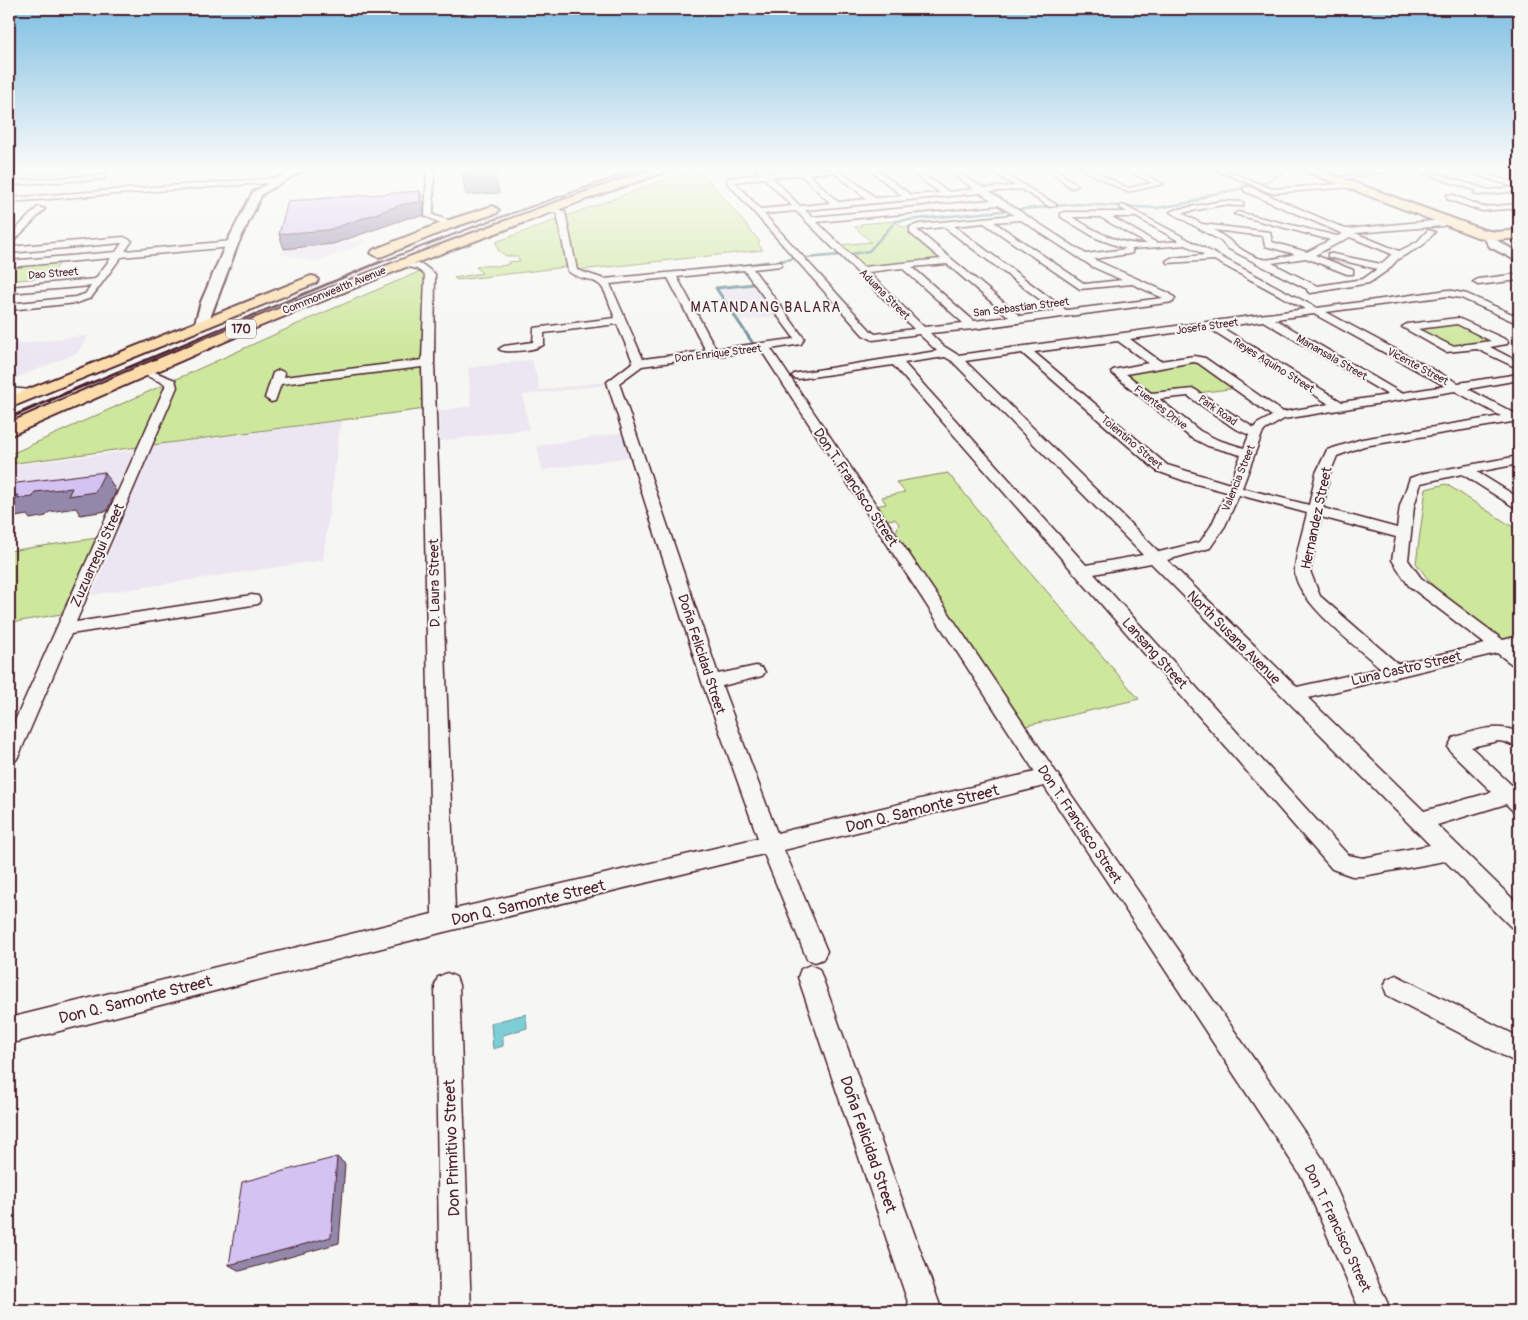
<svg xmlns="http://www.w3.org/2000/svg" width="1528" height="1320" font-family="Pangolin,sans-serif">
  <style>
    .built { fill: #ece6f2 }
    .green { fill: #cde79d; stroke: #8c8364 }
    .water { fill: #7eced8; stroke: #698893 }
    .lines { fill: none; stroke-linecap: round; stroke-linejoin: round }
    .stream-far1 { stroke: #698893; stroke-width: 2.5 }
    .stream { stroke: #698893; stroke-width: 3 }
    .street-casing { stroke: #4a1f2b; stroke-width: 3 }
    .secondary-casing { stroke: #4a1f2b; stroke-width: 4 }
    .primary-casing { stroke: #4a1f2b; stroke-width: 4 }
    .street { fill: #f6f6f2; fill-rule: evenodd }
    .secondary { fill: #f6f6f2; fill-rule: evenodd }
    .primary { fill: #fbddab; fill-rule: evenodd }
    .rail-far2 { stroke: #4a1f2b; stroke-width: 2 }
    .rail-far1 { stroke: #4a1f2b; stroke-width: 2.5 }
    .rail { stroke: #4a1f2b; stroke-width: 3 }
    .shaded-wall { fill: #9488aa; stroke: #4a1f2b }
    .building { fill: #d4c2f3; stroke: #4a1f2b }
    .labels { text-anchor: middle; stroke-width: 4; stroke-linejoin: round; paint-order: stroke }
    .far-street-label { font-size: 11px; fill: #4a1f2b; stroke: #f6f6f2 }
    .shield { fill: #f6f6f2; stroke: #7e6067; stroke-width: 1 }
    .shield-label { font-size: 12px; font-weight: bold; fill: #4a1f2b }
    .far-quarter-label { font-size: 14px; letter-spacing: 1px; fill: #4a1f2b; stroke: #f6f6f2 }
    .street-label { font-size: 14px; fill: #4a1f2b; stroke: #f6f6f2 }
    .near-street-label { font-size: 16px; fill: #4a1f2b; stroke: #f6f6f2 }
  </style>
  <rect width="100%" height="100%" fill="#f6f6f2"/>
  <filter id="ink" filterUnits="userSpaceOnUse"><feTurbulence type="fractalNoise" baseFrequency=".02" numOctaves="2"/><feDisplacementMap in="SourceGraphic" scale="10" xChannelSelector="R" yChannelSelector="G"/><feConvolveMatrix kernelMatrix="1 2 1 2 8 2 1 2 1" color-interpolation-filters="sRGB"/></filter>
  <g filter="url(#ink)">
    <g class="built">
      <path d="M1138 168H1202L1227 178 1178 186Z"/>
      <path d="M363 240 369 242 316 262 281 254 283 249Z"/>
      <path d="M756 285 780 316 740 321 719 289Z"/>
      <path d="M89 335 77 353 9 381V345Z"/>
      <path d="M532 360 540 390 605 382 606 385 523 395 529 429 440 441 438 411 471 406 468 368Z"/>
      <path d="M341 421 323 560 92 595 152 446Z"/>
      <path d="M627 432 636 456 542 470 537 446Z"/>
      <path d="M135 450 118 486 9 501V477L16 465Z"/>
    </g>
    <g class="green">
      <path d="M37 168H116L29 175Z"/>
      <path d="M697 168 709 180 760 242 758 244 763 250 580 270 575 266 457 280 454 278 482 273 476 267C488 264 498 268 509 264L508 262 520 261 517 256H506L498 250 496 242Z"/>
      <path d="M894 221 903 227H912L909 230 942 260 863 269 839 245 871 242 855 227 862 226 860 224Z"/>
      <path d="M62 261 49 277 9 281V266Z"/>
      <path d="M421 271 427 273 425 409 9 464V455L311 318Z"/>
      <path d="M1461 322 1500 341 1450 348 1413 329Z"/>
      <path d="M1200 362 1237 388 1197 393 1191 389 1153 395 1124 372Z"/>
      <path d="M948 473 990 525 1139 699 1021 727 895 534 899 524 895 519 886 520 875 506 886 504 882 497 905 492 896 482Z"/>
      <path d="M1446 484 1519 531V636L1502 640 1433 586 1416 563 1426 489Z"/>
      <path d="M97 538 61 614 9 623V551Z"/>
    </g>
    <path class="water" d="M526 1014 527 1028 503 1035V1046L493 1049 491 1023Z"/>
    <g class="lines">
      <g class="stream-far1">
        <path d="M1260 185 1291 168"/>
        <path d="M851 254 869 251 896 221 1078 204 1157 208 1193 202 1208 195 1256 186"/>
        <path d="M806 258 840 255"/>
        <path d="M758 264 792 259"/>
      </g>
      <g class="stream">
        <path d="M741 266 767 262"/>
        <path d="M752 282 754 284 716 288 754 345"/>
      </g>
      <g class="street-casing">
        <g id="street">
          <path d="M427 168H434L433 215 453 222V226H447L425 216Z"/>
          <path d="M611 168H620L616 170Z"/>
          <path d="M755 168H762L768 173 837 168 876 198 902 196 868 168H875L911 195 940 193 906 168H913L949 192 974 189 944 168H951L984 188 1015 186 988 169 995 168 1057 205 1050 207 1021 189 990 192 1086 254 1126 249 1096 238 1061 217V213L1065 212H1127L1119 207 1123 205 1317 308 1448 290 1467 294 1519 317V324L1461 298 1448 296 1326 312 1458 383 1519 374V380L1468 389 1518 415 1519 425 1512 422 1364 446 1337 456 1330 473 1323 508 1397 528 1400 506 1410 478 1425 473 1519 456V464L1477 472 1519 498V508L1514 507 1462 474 1421 483 1414 506 1408 560 1421 578 1503 640 1519 636V648L1515 649 1519 652V667L1513 665 1497 653 1308 698 1424 811 1492 792 1451 752 1448 747 1453 738C1477 730 1495 723 1519 732V748L1505 742 1498 741 1471 747 1519 792V812L1512 810 1506 804 1437 825 1519 905V930L1511 927 1445 861 1363 876H1352L1332 869 893 365 798 379 794 378 792 376 794 374 798 373 937 351 919 334 873 340 863 335 727 182 728 178 760 174ZM834 172 867 199 838 202 809 174ZM801 175 830 203 800 206 772 177ZM764 178 792 206 760 209 735 182ZM981 193 991 200 812 217 805 210ZM998 205 1014 215 919 224 910 227V233L941 259 863 267 817 222ZM796 211 914 329 875 334 871 331 764 214ZM1072 217H1100L1147 244C1118 245 1096 231 1072 217ZM1112 217H1136L1179 241 1157 243ZM1021 220 1093 267 1122 280 1085 284 994 222ZM984 223 1080 289 1132 284 1163 298 1066 310 954 226ZM944 227 1055 311 1020 316 917 230ZM1186 245 1205 255 1171 258 1166 261 1168 263 1214 260 1305 309 958 355 942 345 930 333 973 329 1173 302 1175 298 1169 293 1093 259 1129 254 1132 253V249ZM947 264 1009 317 974 321 912 267ZM902 268 963 323 924 327 868 272ZM1314 314 1445 386 1401 393 1275 319ZM1263 321 1388 395 1342 402 1221 327ZM1209 328 1329 404 1283 412 1205 358 1194 356 1160 361 1130 339ZM1118 341 1148 363 1113 370 1111 372 1113 374 1190 437 1208 446 1241 455 1230 484 1167 465 1034 352ZM1022 353 1157 471 1185 481 1227 492 1211 526 1200 542 1159 552 965 361ZM945 357 952 361 1143 555 1086 565 904 363ZM1194 362 1198 363 1272 416 1257 424 1254 428 1194 389 1151 393 1126 374ZM1455 391 1501 416 1362 439 1327 450 1316 473 1309 505 1242 488 1262 434 1265 430 1284 419ZM1188 396 1234 428 1249 435 1244 448 1218 440 1200 431 1159 399ZM1239 495 1307 513C1303 531 1296 551 1295 569 1292 598 1359 649 1381 668L1297 687 1167 560 1210 548 1225 526ZM1321 517 1396 537 1392 560 1409 586 1485 644 1398 664 1320 596 1310 571ZM1151 563 1430 845 1363 858 1348 855 1094 574Z"/>
          <path d="M1047 168H1055L1078 186 1071 188Z"/>
          <path d="M1079 168H1088L1128 188 1152 183 1123 168H1131L1164 184 1127 192Z"/>
          <path d="M1212 168H1221L1272 189 1353 183 1357 185 1353 187 1271 193Z"/>
          <path d="M1389 168H1404L1345 179 1341 177Z"/>
          <path d="M1408 168H1418L1489 190 1514 187 1455 168H1465L1519 184V191L1478 195 1474 193 1477 191Z"/>
          <path d="M102 175H105V179L9 185V181Z"/>
          <path d="M277 178 281 180 280 182 9 202V198Z"/>
          <path d="M1244 187H1250L1346 229 1443 220 1447 223 1443 226 1355 233 1399 251 1417 242 1428 230 1435 232 1423 245 1398 259 1388 270 1369 283 1311 293 1308 292 1307 289 1227 248 1221 241 1170 212 1174 210 1222 201 1243 202V206H1240L1222 205 1182 213 1202 224 1270 232 1272 242 1307 252 1330 240 1234 214 1238 212 1337 236 1343 234 1244 191ZM1214 230 1263 236 1265 246 1295 254C1286 256 1271 261 1262 259 1244 255 1230 239 1214 230ZM1350 237 1392 254 1381 264 1328 253V257L1377 269 1363 279 1317 286 1272 263 1306 258 1347 274H1353V270L1315 255Z"/>
          <path d="M1447 195H1453L1483 207 1519 204V208L1482 211 1447 199Z"/>
          <path d="M545 206H551L565 212 577 270 604 279 781 262V266L753 269 804 338 801 344 771 349 1068 790 1323 1159 1391 1311H1360L1303 1179 1044 786 784 850 827 951 823 959 815 962 807 959 764 854 444 932 9 1044V1018L432 914 422 367 281 384 275 401 271 402 265 398 273 373 279 370 285 373 284 377 422 360 425 275 417 269 400 265V261L423 265 435 274 434 363 455 909 758 838 702 682 607 382 633 362 617 324 544 333V344C539 350 504 354 499 349L504 346 533 342 534 328 615 318C611 309 607 292 600 285 591 277 577 280 568 271L557 213 545 210ZM744 270 794 338 793 339 716 349 677 277ZM668 278 706 351 643 359 610 284ZM761 350 1035 772 777 833 722 686 762 676 765 672 762 668 756 666 718 674 619 383 642 366Z"/>
          <path d="M38 207 45 209 12 243 9 244V236Z"/>
          <path d="M124 237 132 241 125 251 232 241 236 244 232 247 121 257 91 298 77 303 9 310V304L75 297 85 294 91 286 9 293V287L95 279 111 258 9 267V261L116 252 122 243 9 253V247Z"/>
          <path d="M1519 274V280L1478 285 1473 282 1478 279Z"/>
          <path d="M1458 318 1507 340 1508 342 1507 344 1490 347 1519 362V369L1477 349 1446 352 1402 327 1407 324ZM1457 324 1491 341 1452 346 1418 329Z"/>
          <path d="M142 367 175 380 177 387 76 622 252 595 258 596 260 600 258 604 252 605 71 634 19 755 16 760 9 762V734L165 387V384L138 372 136 370 138 368Z"/>
          <path d="M9 388 31 390 37 394 31 398 9 396Z"/>
          <path d="M810 965 819 969 822 977 942 1311H911L798 977 801 969Z"/>
          <path d="M447 973 456 977 459 985 471 1311H440L435 985 438 977Z"/>
          <path d="M1396 975 1519 1037V1064L1387 995 1384 987 1387 979Z"/>
        </g>
      </g>
      <g class="secondary-casing">
        <g id="secondary">
          <path d="M295 168H307L262 194 238 244 207 326H197L195 323 201 302 226 244 253 192Z"/>
          <path d="M1488 231 1492 233 1498 241 1519 253V262L1490 247 1482 235Z"/>
        </g>
      </g>
      <g class="primary-casing">
        <g id="primary">
          <path d="M657 168H672L671 170 587 199 421 261 258 327 9 436V423C222 330 436 241 657 168Z"/>
          <path d="M1300 168H1314L1484 230 1497 232 1519 230V238L1497 240 1477 237 1301 170Z"/>
          <path d="M493 206 499 210 497 213 454 227 383 256 378 257 371 253 373 250 446 221Z"/>
          <path d="M311 276 316 277 318 280 316 283 9 408V397Z"/>
        </g>
      </g>
      <use href="#street" class="street"/>
      <use href="#secondary" class="secondary"/>
      <use href="#primary" class="primary"/>
      <path class="rail-far2" d="M376 264 481 224 642 168"/>
      <path class="rail-far1" d="M84 386 380 262"/>
      <path class="rail" d="M9 418 87 384"/>
    </g>
    <g class="shaded-wall">
      <path d="M495 173 499 193 466 195 462 175Z"/>
      <path d="M420 191 424 204 423 216 408 218 333 244 284 249 279 234Z"/>
      <path d="M9 365H10L15 373 9 376Z"/>
      <path d="M105 472 116 491 107 511 80 515 76 508 49 512 46 516 30 519 27 515 9 518V496L35 492Z"/>
      <path d="M337 1157 345 1164 339 1243 240 1271 229 1265Z"/>
    </g>
    <g class="building">
      <path d="M461 168H494L495 173 462 175Z"/>
      <path d="M420 191V202L404 204 328 230 279 234 288 201Z"/>
      <path d="M105 472 95 492 68 496 72 488 35 492 33 497 16 499 19 495 9 496V484Z"/>
      <path d="M337 1157 331 1237 229 1265 242 1182Z"/>
    </g>
  </g>
  <linearGradient id="sky" x2="0" y2="1"><stop stop-color="#7dbee2"/><stop offset="0.48" stop-color="#fbfbf9"/><stop offset="1" stop-color="#fbfbf9" stop-opacity="0"/></linearGradient>
  <rect width="1528" height="352" fill="url(#sky)"/>
  <g class="labels">
    <g class="far-street-label">
      <text transform="translate(53 273) rotate(-5)" y="4">Dao Street</text>
      <text transform="translate(334 290) rotate(-22)" y="4">Commonwealth Avenue</text>
      <text transform="translate(885 294) rotate(45)" y="4">Aduana Street</text>
      <text transform="translate(1021 307) rotate(-7)" y="4">San Sebastian Street</text>
      <text transform="translate(1207 326) rotate(-8)" y="4">Josefa Street</text>
      <text transform="translate(718 353) rotate(-7)" y="4">Don Enrique Street</text>
      <text transform="translate(1332 357) rotate(30)" y="4">Manansala Street</text>
      <text transform="translate(1274 365) rotate(32)" y="4">Reyes Aquino Street</text>
      <text transform="translate(1418 366) rotate(28)" y="4">Vicente Street</text>
      <text transform="translate(1161 407) rotate(38)" y="4">Fuentes Drive</text>
      <text transform="translate(1218 410) rotate(35)" y="4">Park Road</text>
      <text transform="translate(1132 442) rotate(40)" y="4">Tolentino Street</text>
      <text transform="translate(1238 478) rotate(-68)" y="4">Valencia Street</text>
    </g>
    <rect class="shield" x="226" y="319.5" width="30" height="19" rx="4"/>
    <g class="shield-label">
      <text x="241" y="333">170</text>
    </g>
    <g class="far-quarter-label">
      <text x="766" y="312">MATANDANG BALARA</text>
    </g>
    <g class="street-label">
      <text transform="translate(856 487) rotate(56)" y="5">Don T. Francisco Street</text>
      <text transform="translate(1316 518) rotate(-78)" y="5">Hernandez Street</text>
      <text transform="translate(97 555) rotate(-66)" y="5">Zuzuarregui Street</text>
      <text transform="translate(434 583) rotate(-91)" y="5">D. Laura Street</text>
      <text transform="translate(1234 637) rotate(45)" y="5">North Susana Avenue</text>
      <text transform="translate(1155 653) rotate(48)" y="5">Lansang Street</text>
      <text transform="translate(702 654) rotate(72)" y="5">Doña Felicidad Street</text>
      <text transform="translate(1406 668) rotate(-13)" y="5">Luna Castro Street</text>
      <text transform="translate(1080 824) rotate(56)" y="5">Don T. Francisco Street</text>
      <text transform="translate(1338 1228) rotate(65)" y="5">Don T. Francisco Street</text>
    </g>
    <g class="near-street-label">
      <text transform="translate(922 808) rotate(-14)" y="6">Don Q. Samonte Street</text>
      <text transform="translate(528 902) rotate(-13)" y="6">Don Q. Samonte Street</text>
      <text transform="translate(135 999) rotate(-14)" y="6">Don Q. Samonte Street</text>
      <text transform="translate(869 1144) rotate(71)" y="6">Doña Felicidad Street</text>
      <text transform="translate(451 1148) rotate(-92)" y="6">Don Primitivo Street</text>
    </g>
  </g>
  <rect width="1528" height="1320" fill="none" stroke="#f6f6f2" stroke-width="30"/>
  <rect x="15" y="15" width="1498" height="1290" fill="none" stroke="#4a1f2b" stroke-width="2" filter="url(#ink)"/>
</svg>
